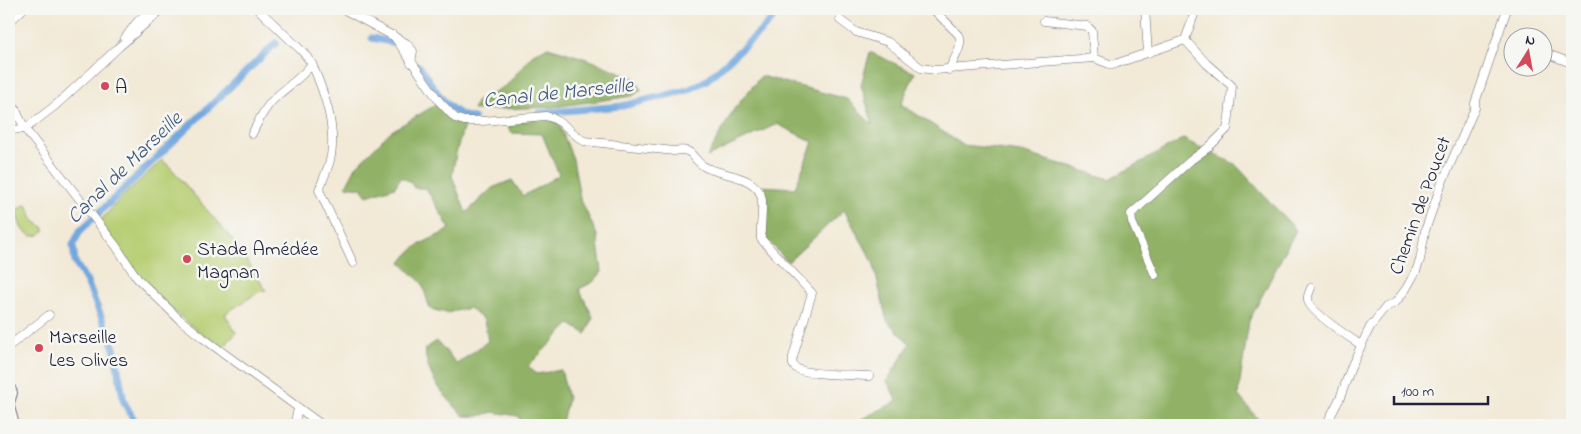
<svg xmlns="http://www.w3.org/2000/svg" width="1581" height="434" font-family="'Indie Flower',sans-serif">
  <style>
    .green { fill: #b7cf74; stroke: #6c7858 }
    .forest { fill: #91b266; stroke: #5a6a50 }
    .lines { fill: none; stroke-linecap: round; stroke-linejoin: round }
    .canal { stroke: #72a7df; stroke-width: 7 }
    .minor-casing { stroke: #6b6871; stroke-width: 9 }
    .major-casing { stroke: #6b6871; stroke-width: 12 }
    .minor { stroke: #fff; stroke-width: 8 }
    .major { stroke: #fff; stroke-width: 10 }
    .poi-dot { fill: #d1495b; stroke: #f6f6f2; stroke-width: 2 }
    .labels { text-anchor: middle; stroke-width: 5; stroke-linejoin: round; paint-order: stroke }
    .poi-label { font-size: 20px; fill: #22223b; stroke: #f6f6f2; text-anchor: start }
    .street-label { font-size: 20px; fill: #22223b; stroke: #f6f6f2 }
    .water-label { font-size: 21px; font-style: italic; fill: #42577d; stroke: #f6f6f2 }
  </style>
  <rect width="100%" height="100%" fill="#f6f6f2"/>
  <filter id="ink" filterUnits="userSpaceOnUse"><feTurbulence type="fractalNoise" baseFrequency=".02" numOctaves="2"/><feDisplacementMap in="SourceGraphic" scale="10" xChannelSelector="R" yChannelSelector="G"/><feConvolveMatrix kernelMatrix="1 2 1 2 8 2 1 2 1" color-interpolation-filters="sRGB"/></filter>
  <filter id="wash" filterUnits="userSpaceOnUse"><feTurbulence type="fractalNoise" baseFrequency=".0096" numOctaves="4" result="noise"/><feDisplacementMap in="SourceGraphic" scale="20" xChannelSelector="R" yChannelSelector="G"/><feGaussianBlur stdDeviation="1.12" result="paint"/><feColorMatrix in="noise" values="0 0 0 0 0 0 0 0 0 0 0 0 0 0 0 0 0 1.4 0 .05"/><feComposite in="paint" operator="in"/></filter>
  <g filter="url(#wash)">
    <rect width="100%" height="100%" fill="#f2e9d6"/>
    <g class="green">
      <path d="M162 160 171 168 236 244 266 290 260 291 225 314 236 333 222 349C194 329 161 302 138 275 124 258 113 239 100 221L119 200Z"/>
      <path d="M26 204 29 209 32 219 44 228V231L40 235 31 236 22 229 15 211Z"/>
    </g>
    <g class="forest">
      <path d="M548 47 590 60 636 79 641 90 633 96 553 107 473 110 476 102 507 85 533 54Z"/>
      <path d="M870 52 915 73 901 104 963 145 1021 152 1110 179 1183 139 1235 164 1296 230 1249 321 1238 395 1263 425H866L860 420 897 401 887 381 910 344 887 321 873 262 844 210 788 262 765 237 762 186 795 188 813 142 777 124 707 157 734 109 761 76 847 99 873 125 861 85Z"/>
      <path d="M437 104 449 118 464 126 456 153 452 176 466 213 492 188 512 180 523 196 559 175 542 134 511 133 506 123 543 119 552 120 559 124 573 159 580 198 597 235 602 272 593 282 579 289 593 317 586 334 570 324 528 366 537 374 561 370 568 398 561 425H522L518 416 493 412 479 416H464C445 396 427 379 425 349L437 341 457 364 488 341 484 320 469 308 447 313 430 309 422 283 401 263C415 242 430 241 450 229L426 188H414L411 182 401 177 395 187 367 196 361 188 346 186 357 165 390 132Z"/>
    </g>
    <g class="lines">
      <g class="canal">
        <path d="M372 38 401 44"/>
        <path d="M419 66C432 84 449 118 474 118"/>
        <path d="M539 113 622 106 688 90 707 80 763 29 772 19 780 9"/>
        <path d="M137 425 124 402 114 348 87 282 75 262 73 245 80 231 276 43"/>
      </g>
    </g>
  </g>
  <g filter="url(#ink)">
    <g class="lines">
      <g class="minor-casing">
        <g id="minor">
          <path d="M258 9 303 52 312 64"/>
          <path d="M343 9 406 43 413 51 411 63"/>
          <path d="M933 9 959 35C964 46 953 60 949 70"/>
          <path d="M1145 9 1148 53"/>
          <path d="M840 20 856 32 888 42 921 68 935 70 1094 58 1112 65 1185 40"/>
          <path d="M1044 21 1087 26 1092 31 1094 58"/>
          <path d="M9 22 23 9"/>
          <path d="M393 35 439 101 455 118 464 121H482L546 116C561 119 571 133 584 141L674 151C696 147 690 159 705 167 722 176 759 175 762 200 763 213 760 226 761 239L812 293 793 357C792 362 792 366 796 368 805 375 855 375 869 376"/>
          <path d="M125 38 137 22 151 9"/>
          <path d="M1545 53 1566 61 1570 59 1572 54"/>
          <path d="M9 96 25 129 116 246 137 278 179 319 203 338 322 425"/>
          <path d="M25 129 56 105 120 46 162 9"/>
          <path d="M9 130 25 129"/>
          <path d="M252 134C259 120 265 107 276 97 288 86 302 77 312 64 324 92 336 125 331 156 329 167 323 179 319 190L353 263"/>
          <path d="M1155 275 1132 222 1131 214 1191 160 1209 147 1227 129 1229 117 1232 86 1207 64 1185 40 1196 9"/>
          <path d="M1311 288C1309 293 1306 298 1309 303 1314 314 1350 338 1361 345"/>
          <path d="M9 346 49 315"/>
          <path d="M294 425 298 409"/>
          <path d="M1326 425 1340 398 1352 365 1370 327 1386 307 1395 303 1406 289 1416 271 1420 260 1425 231 1441 185 1475 108V103L1507 9"/>
        </g>
      </g>
      <g class="major-casing">
        <g id="major">
          <path d="M9 386 12 393 9 402"/>
          <path d="M9 407 14 425"/>
        </g>
      </g>
      <use href="#minor" class="minor"/>
      <use href="#major" class="major"/>
    </g>
  </g>
  <g class="poi-dot">
    <circle cx="105" cy="86" r="5"/>
    <circle cx="187" cy="259" r="5"/>
    <circle cx="39" cy="348" r="5"/>
  </g>
  <g class="labels">
    <g class="poi-label">
      <text x="115" y="93">A</text>
      <text x="197" y="255">Stade Amédée<tspan x="197" dy="23">Magnan</tspan></text>
      <text x="49" y="343">Marseille<tspan x="49" dy="23">Les Olives</tspan></text>
    </g>
    <g class="street-label">
      <text transform="translate(1419 205) rotate(-70)" y="7">Chemin de Poucet</text>
    </g>
    <g class="water-label">
      <text transform="translate(558 92) rotate(-6)" y="7">Canal de Marseille</text>
      <text transform="translate(124 167) rotate(-44)" y="7">Canal de Marseille</text>
    </g>
  </g>
  <rect width="1581" height="434" fill="none" stroke="#f6f6f2" stroke-width="30"/>
  <g transform="translate(1528 52) rotate(11)"><circle r="24" fill="#f6f6f2" stroke="#a1a1a9"/>
  <path d="M0-4L9 19L0 12L-9 19Z" fill="#d1495b"/>
  <text y="-8" font-size="14" font-weight="bold" text-anchor="middle" fill="#22223b">N</text>
  </g>
  <path d="M1394 396v8h94v-8" fill="none" stroke="#22223b" stroke-width="2.5"/>
  <text x="1401" y="396" font-size="15" fill="#22223b" stroke="#f6f6f2" stroke-width="4" paint-order="stroke">100 m</text>
</svg>
